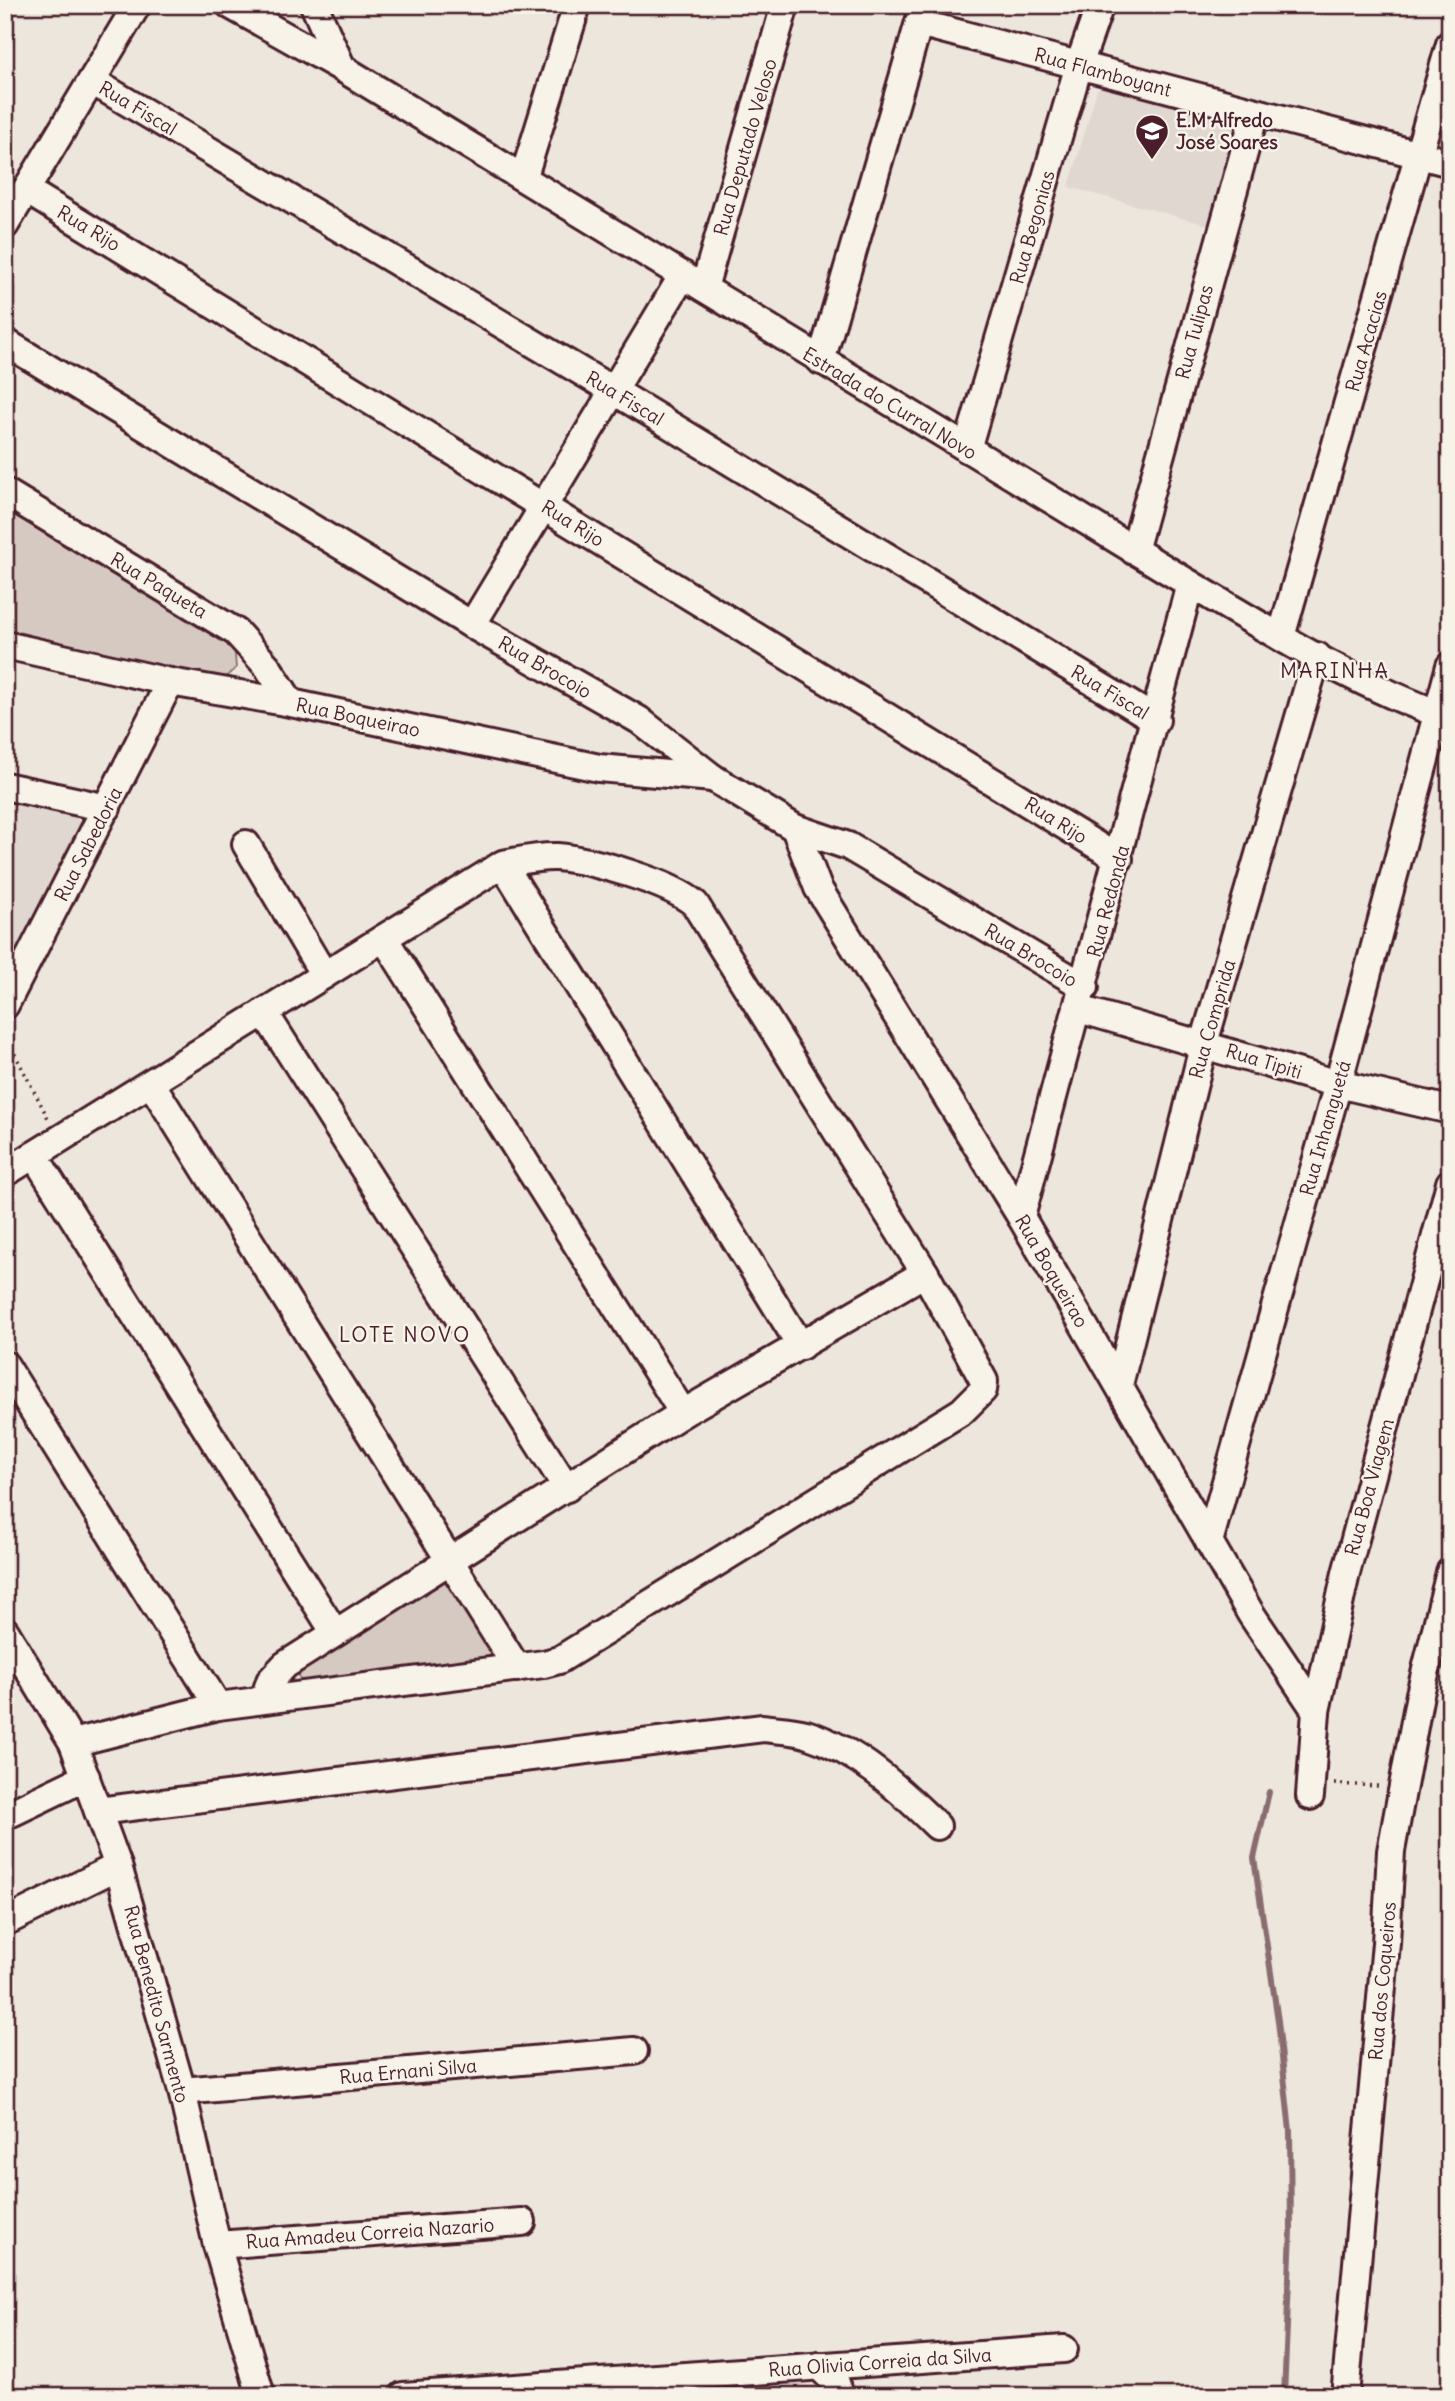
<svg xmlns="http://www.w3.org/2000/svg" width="1455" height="2401" font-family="Delius,sans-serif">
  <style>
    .built { fill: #e0d7d0 }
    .green { fill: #d5c9c2; stroke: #907476; stroke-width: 2 }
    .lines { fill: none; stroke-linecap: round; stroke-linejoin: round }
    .stream { stroke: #896c6f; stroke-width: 6 }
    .minor-casing { stroke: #4a1f2b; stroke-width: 32 }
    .path { stroke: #4a1f2b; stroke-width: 3.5; stroke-dasharray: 2 5; stroke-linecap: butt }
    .minor { stroke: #f7f3e8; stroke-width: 26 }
    .labels { text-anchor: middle; stroke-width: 5; stroke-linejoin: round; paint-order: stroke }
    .street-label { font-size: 19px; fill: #4a1f2b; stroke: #f7f3e8 }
    .poi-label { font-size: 19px; font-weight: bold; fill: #4a1f2b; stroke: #f7f3e8; text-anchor: start }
    .neighbourhood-label { font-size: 21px; letter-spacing: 2px; fill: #4a1f2b; stroke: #f7f3e8 }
  </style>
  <rect width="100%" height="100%" fill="#ece6dd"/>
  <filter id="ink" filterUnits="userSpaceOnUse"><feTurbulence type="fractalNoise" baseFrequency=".0143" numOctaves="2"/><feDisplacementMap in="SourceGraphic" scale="14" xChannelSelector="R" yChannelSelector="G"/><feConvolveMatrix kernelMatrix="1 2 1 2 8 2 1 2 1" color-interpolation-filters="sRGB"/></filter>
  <g filter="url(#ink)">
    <g class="built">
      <path d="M1110 85 1233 121 1236 125 1208 225 1069 187 1097 90Z"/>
      <path d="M5 801 76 816 83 828 31 931 13 951 5 969Z"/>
    </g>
    <g class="green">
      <path d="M5 494 234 643 236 668 220 682 5 629Z"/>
      <path d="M445 1580 449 1581 496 1650 495 1661 301 1685 299 1676 303 1668Z"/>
    </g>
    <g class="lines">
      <path class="stream" d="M1269 1792 1254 1858 1278 2021 1290 2131 1291 2231 1284 2396"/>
      <g class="minor-casing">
        <g id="minor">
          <path d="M230 5 342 68"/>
          <path d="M314 5 342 68 1190 584C1273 633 1358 686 1450 718"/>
          <path d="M919 23 1450 163"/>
          <path d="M92 81 614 391 1156 720"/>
          <path d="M524 176 577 5"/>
          <path d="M26 190 1119 859"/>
          <path d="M5 225 137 5"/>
          <path d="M704 288 785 5"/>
          <path d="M5 342 472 625 639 720 713 778 795 828 848 846 1085 987"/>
          <path d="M821 361 924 5"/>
          <path d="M967 449 1079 65 1100 5"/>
          <path d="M5 492 236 632 267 666 291 703"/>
          <path d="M1134 551 1255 113"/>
          <path d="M472 625 683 275"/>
          <path d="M1281 637 1450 44"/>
          <path d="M5 645 170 682 291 703 599 768 713 778"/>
          <path d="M5 786 107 808"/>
          <path d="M795 828 818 888 1021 1217 1251 1614 1316 1711"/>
          <path d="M246 844 324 975"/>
          <path d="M503 864 801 1346"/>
          <path d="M384 938 683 1413"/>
          <path d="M5 1005 170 682"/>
          <path d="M1079 1009 1338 1084 1450 1110"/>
          <path d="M264 1012 567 1488"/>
          <path d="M151 1083 517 1668"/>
          <path d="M34 1155 335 1633"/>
          <path d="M5 1173 503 864C520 861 538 856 557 857 591 860 670 882 695 904L925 1273 984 1381 983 1390 962 1411 559 1660 544 1664 218 1706 73 1743"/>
          <path d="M1021 1217 1190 584"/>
          <path d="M5 1365 218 1706"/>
          <path d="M1119 1385 1204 1043 1317 656"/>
          <path d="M1209 1542 1338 1084 1450 666"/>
          <path d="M5 1631 73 1743 118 1866 182 2091 217 2245 261 2396"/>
          <path d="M264 1699 270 1681 285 1665 683 1413 925 1273"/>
          <path d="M1310 1796 1316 1711 1346 1573 1450 1183"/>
          <path d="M98 1811 763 1728C777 1730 792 1730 806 1734 859 1751 898 1788 937 1826"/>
          <path d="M5 1816 86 1777"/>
          <path d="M5 1922 118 1866"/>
          <path d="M182 2091 634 2051"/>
          <path d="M217 2245 522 2222"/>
          <path d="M819 2366 836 2383 840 2396"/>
          <path d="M403 2396 1064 2349"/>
          <path d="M1345 2396 1386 1943 1391 1851 1420 1694 1450 1572"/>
        </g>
      </g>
      <g class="path">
        <path d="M5 1035 49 1120"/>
        <path d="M1334 1784 1378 1786"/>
      </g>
      <use href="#minor" class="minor"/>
    </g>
  </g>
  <defs>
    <g id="school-pin" transform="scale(1.75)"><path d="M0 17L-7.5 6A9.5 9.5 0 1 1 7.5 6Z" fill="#4a1f2b" stroke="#f7f3e8"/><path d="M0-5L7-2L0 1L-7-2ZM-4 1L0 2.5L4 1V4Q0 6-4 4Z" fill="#fff"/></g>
  </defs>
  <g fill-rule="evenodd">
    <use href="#school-pin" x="1152" y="131"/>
  </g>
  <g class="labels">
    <g class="street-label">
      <text transform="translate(1103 72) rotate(15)" y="7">Rua Flamboyant</text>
      <text transform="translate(138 108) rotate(31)" y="7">Rua Fiscal</text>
      <text transform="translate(745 147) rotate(-74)" y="7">Rua Deputado Veloso</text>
      <text transform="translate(1032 227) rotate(-74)" y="7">Rua Begonias</text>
      <text transform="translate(89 228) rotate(31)" y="7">Rua Rijo</text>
      <text transform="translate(1194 332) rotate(-75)" y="7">Rua Tulipas</text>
      <text transform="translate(1366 341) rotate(-74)" y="7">Rua Acacias</text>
      <text transform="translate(625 398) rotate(31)" y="7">Rua Fiscal</text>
      <text transform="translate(890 403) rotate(31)" y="7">Estrada do Curral Novo</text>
      <text transform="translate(573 523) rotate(32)" y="7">Rua Rijo</text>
      <text transform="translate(159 585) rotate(31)" y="7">Rua Paqueta</text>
      <text transform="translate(545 667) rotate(30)" y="7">Rua Brocoio</text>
      <text transform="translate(1110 692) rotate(31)" y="7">Rua Fiscal</text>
      <text transform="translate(358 717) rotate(12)" y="7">Rua Boqueirao</text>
      <text transform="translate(1056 820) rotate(32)" y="7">Rua Rijo</text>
      <text transform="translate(88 844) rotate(-63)" y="7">Rua Sabedoria</text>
      <text transform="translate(1108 901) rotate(-75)" y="7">Rua Redonda</text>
      <text transform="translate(1031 955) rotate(31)" y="7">Rua Brocoio</text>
      <text transform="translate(1212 1019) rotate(-74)" y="7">Rua Comprida</text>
      <text transform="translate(1264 1061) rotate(17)" y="7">Rua Tipiti</text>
      <text transform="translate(1325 1128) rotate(-74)" y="7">Rua Inhanguetá</text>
      <text transform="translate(1052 1271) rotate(60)" y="7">Rua Boqueirao</text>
      <text transform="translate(1369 1487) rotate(-75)" y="7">Rua Boa Viagem</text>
      <text transform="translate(1382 1981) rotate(-85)" y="7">Rua dos Coqueiros</text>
      <text transform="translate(157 2004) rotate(75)" y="7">Rua Benedito Sarmento</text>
      <text transform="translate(408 2071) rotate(-5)" y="7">Rua Ernani Silva</text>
      <text transform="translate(370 2233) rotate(-4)" y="7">Rua Amadeu Correia Nazario</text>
      <text transform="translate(880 2362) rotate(-4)" y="7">Rua Olivia Correia da Silva</text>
    </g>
    <g class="poi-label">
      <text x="1176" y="127">E.M Alfredo<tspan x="1176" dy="22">José Soares</tspan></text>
    </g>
    <g class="neighbourhood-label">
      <text x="1335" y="678">MARINHA</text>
      <text x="405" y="1342">LOTE NOVO</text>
    </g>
  </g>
  <rect width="1455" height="2401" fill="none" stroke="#f7f3e8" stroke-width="28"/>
  <rect x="14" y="14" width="1427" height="2373" fill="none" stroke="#4a1f2b" stroke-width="2.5" filter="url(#ink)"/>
</svg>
